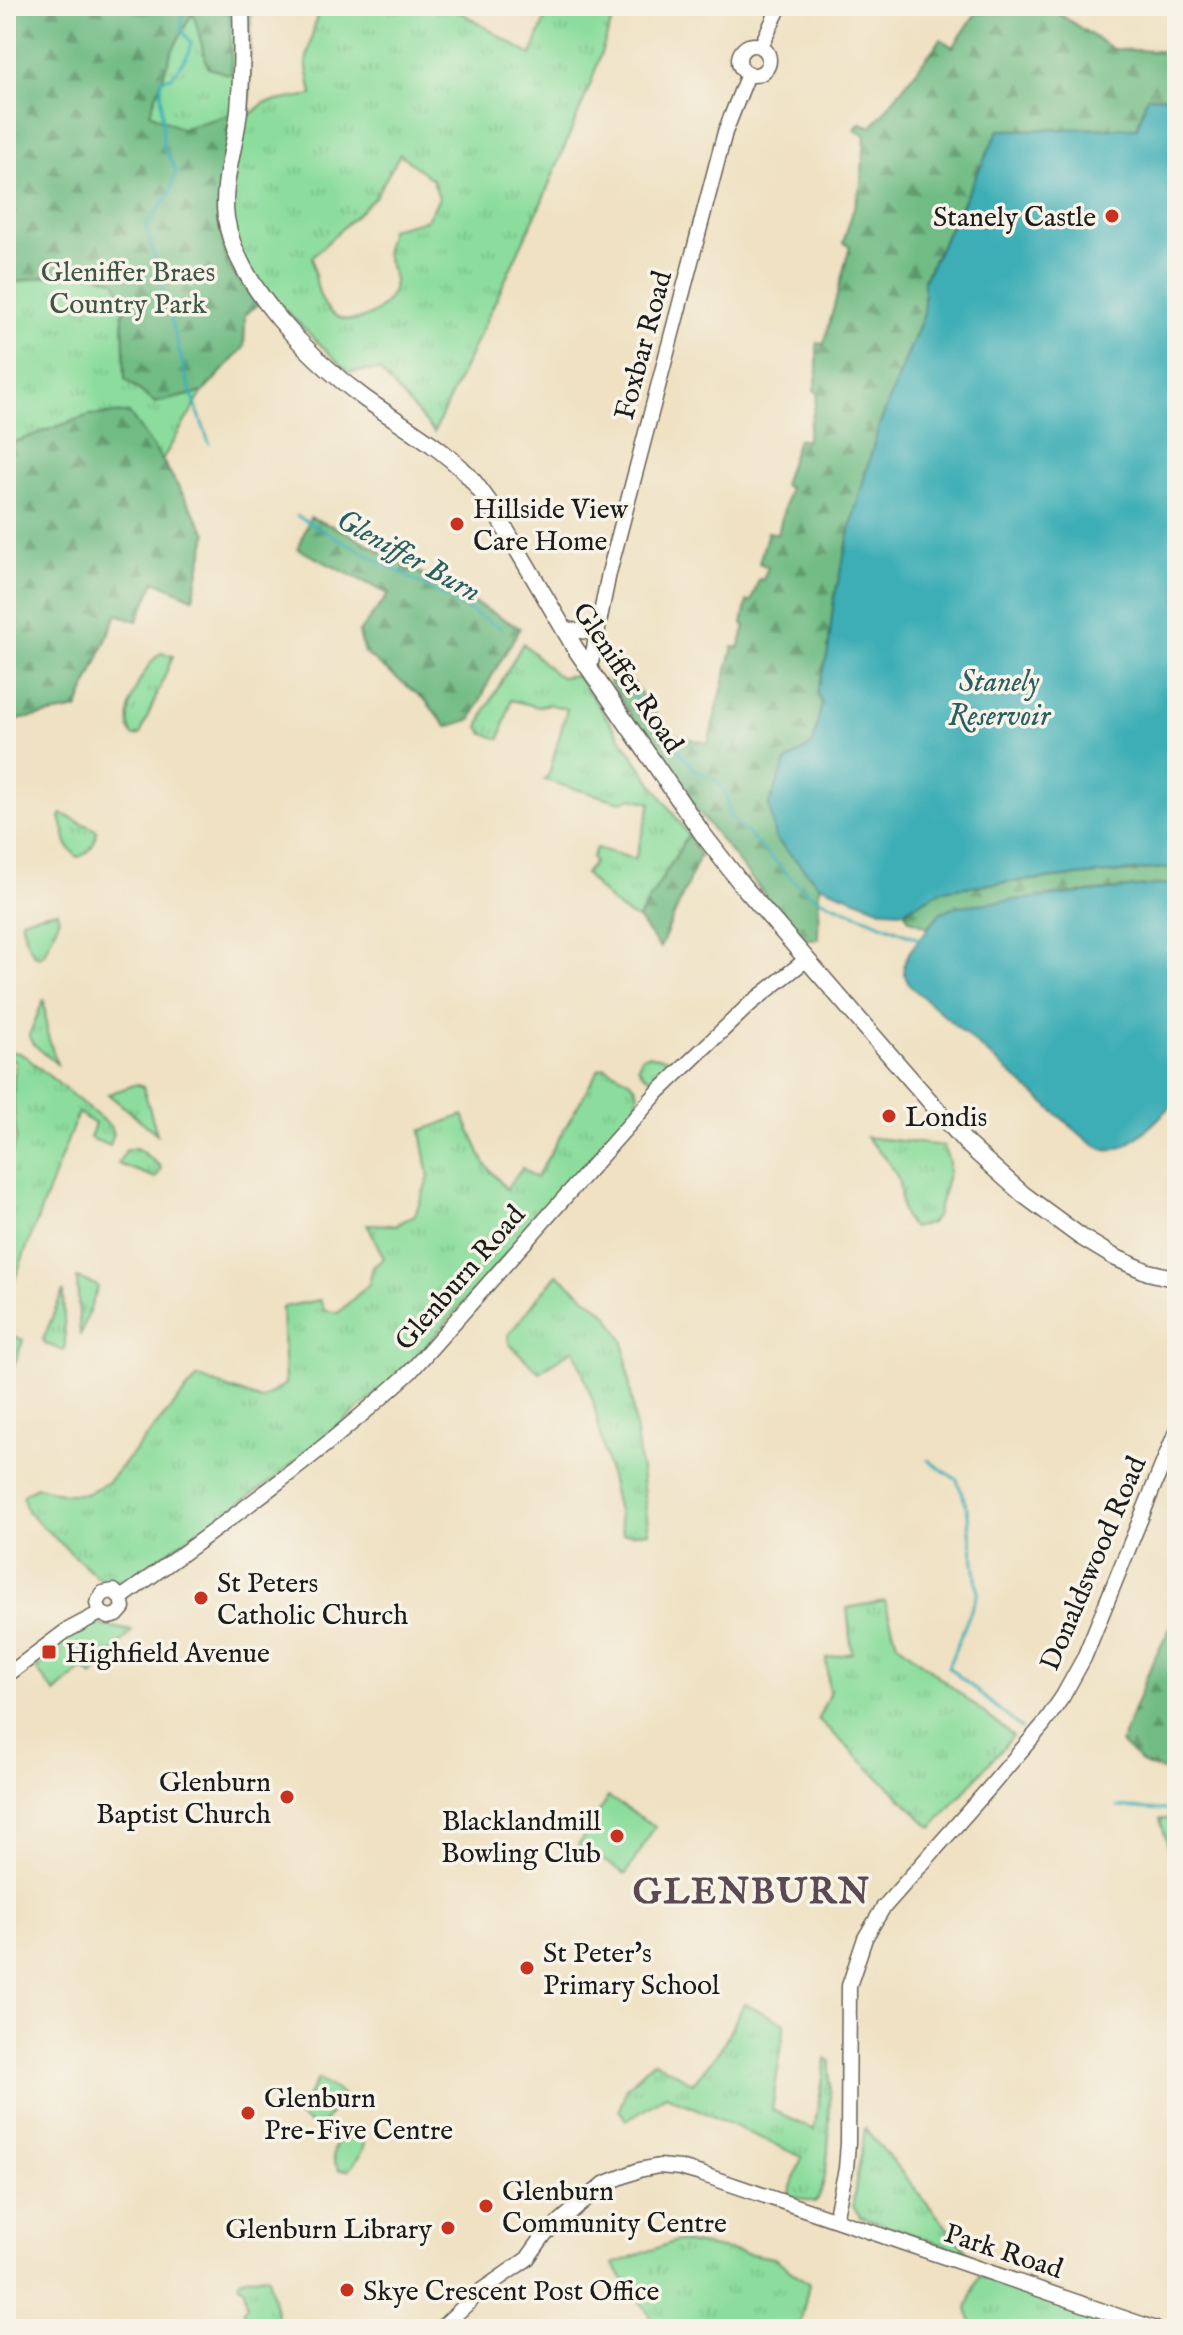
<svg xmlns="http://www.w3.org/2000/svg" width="1183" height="2335" font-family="'IM FELL English',serif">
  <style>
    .grass { fill: url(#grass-tufts); stroke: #547c5c; stroke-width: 2; fill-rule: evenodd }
    .forest { fill: url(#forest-firs); stroke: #466c50; stroke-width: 2 }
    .pitch { fill: #8cdd9d; stroke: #547c5c; stroke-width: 2 }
    .water { fill: #3daeb6; stroke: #2c6569; stroke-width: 2 }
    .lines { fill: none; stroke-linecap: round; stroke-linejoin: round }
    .stream { stroke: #3daeb6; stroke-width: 3 }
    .minor-casing { stroke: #666156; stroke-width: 17 }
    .major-casing { stroke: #666156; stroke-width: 19 }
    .minor { stroke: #fff; stroke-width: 14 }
    .major { stroke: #fff; stroke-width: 16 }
    .poi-dot { fill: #c8321e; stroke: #f7f3e8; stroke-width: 3 }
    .labels { text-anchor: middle; stroke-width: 7; stroke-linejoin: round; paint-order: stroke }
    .poi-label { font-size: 28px; fill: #1c1c1c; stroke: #f7f3e8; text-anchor: start }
    .park-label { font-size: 28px; fill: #3e5643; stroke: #f7f3e8 }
    .street-label { font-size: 28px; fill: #1c1c1c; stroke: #f7f3e8 }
    .water-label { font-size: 30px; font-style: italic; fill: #2b5e61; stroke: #f7f3e8 }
    .district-label { font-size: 36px; font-weight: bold; letter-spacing: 2px; fill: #5b4a52; stroke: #f7f3e8 }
  </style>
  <defs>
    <pattern id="grass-tufts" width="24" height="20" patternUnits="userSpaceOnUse" patternTransform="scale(2)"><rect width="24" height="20" fill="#8cdd9d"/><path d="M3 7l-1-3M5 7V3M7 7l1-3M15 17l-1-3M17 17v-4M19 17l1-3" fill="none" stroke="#78bd87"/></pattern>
    <pattern id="forest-firs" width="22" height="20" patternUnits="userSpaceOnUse" patternTransform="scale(2)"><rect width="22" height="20" fill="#71bc84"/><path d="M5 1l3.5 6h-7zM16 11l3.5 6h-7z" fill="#5c986b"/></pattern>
  </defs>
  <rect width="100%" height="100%" fill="#f7f3e8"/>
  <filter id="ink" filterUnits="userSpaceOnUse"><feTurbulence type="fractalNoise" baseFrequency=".0125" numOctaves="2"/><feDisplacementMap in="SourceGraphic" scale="16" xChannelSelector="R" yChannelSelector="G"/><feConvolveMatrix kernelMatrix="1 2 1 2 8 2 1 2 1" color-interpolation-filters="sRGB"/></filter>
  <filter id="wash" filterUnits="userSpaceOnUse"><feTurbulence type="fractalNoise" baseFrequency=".006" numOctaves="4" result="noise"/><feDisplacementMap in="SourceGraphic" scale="32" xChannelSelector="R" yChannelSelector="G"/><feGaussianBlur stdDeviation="1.8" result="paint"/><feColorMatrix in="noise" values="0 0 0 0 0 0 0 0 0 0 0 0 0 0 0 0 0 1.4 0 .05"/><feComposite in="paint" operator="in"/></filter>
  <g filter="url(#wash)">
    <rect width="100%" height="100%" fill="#efe1c2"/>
    <g class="grass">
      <path d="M6 6H251L249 116 264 103 312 95 306 62 319 6H450L531 55 550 6H617L591 83 543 199 434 432 379 370 348 372 271 296 245 314 244 347 203 392 162 460 207 534 193 598 155 581 137 621 117 614 77 709 22 719 6 724ZM400 154 433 180 439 198 427 220 390 229C389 236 385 245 386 253 387 263 395 274 394 283 392 309 355 331 333 314 316 301 316 277 312 257L375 197Z"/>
      <path d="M523 643 555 674 561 677 577 675 688 835 638 919C617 912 600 890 585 874L594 863 592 857 596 848 635 859 651 803 632 798 621 802 544 780 549 774 567 709 548 704 538 707 511 700 500 739 484 734 479 727 486 709Z"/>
      <path d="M161 653 173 656 140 735 133 736C119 714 142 667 161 653Z"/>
      <path d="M62 814 97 830C96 842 90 855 77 857L68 847 60 817Z"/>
      <path d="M57 911 59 920 44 954 39 957 34 955 25 937 21 919Z"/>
      <path d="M44 999 47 1033 57 1064 32 1043 29 1035Z"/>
      <path d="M6 1051 19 1053 26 1057 110 1126 113 1135 110 1146 90 1138 95 1124 78 1113 6 1302V1173L16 1140 13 1091 15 1060 6 1058Z"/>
      <path d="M647 1055 669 1059 674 1068C671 1071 669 1075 665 1078 655 1084 642 1075 638 1066L642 1057Z"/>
      <path d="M605 1067C624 1078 646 1082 635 1108L414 1359 378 1393 269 1483 127 1580C115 1581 107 1582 96 1576L27 1512 23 1497 27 1492 37 1487 65 1494H86L108 1482 198 1377 261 1400 285 1384 282 1307 320 1300 324 1310 338 1313 369 1284 373 1267 384 1258 367 1224 396 1225 415 1215 429 1177 421 1131 463 1115 485 1164 506 1189 522 1168 536 1178 599 1069Z"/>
      <path d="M137 1084 143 1087 157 1134 108 1094Z"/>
      <path d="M866 1137 943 1146 949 1162V1171L936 1217 931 1223 913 1228C896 1212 904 1199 898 1179 892 1163 877 1150 866 1137Z"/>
      <path d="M134 1148 138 1149 160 1166 161 1168 156 1178 118 1164 126 1150Z"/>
      <path d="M557 1274 608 1315 624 1342 649 1532 623 1534 593 1401 574 1349 539 1372 509 1344 508 1335Z"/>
      <path d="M77 1278 96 1285 98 1287 80 1336Z"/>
      <path d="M63 1291 65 1345 64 1351 45 1344 43 1340Z"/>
      <path d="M6 1333 23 1340 6 1387Z"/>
      <path d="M885 1601 897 1643 1013 1736 932 1828 818 1719 829 1694 826 1658 852 1653 847 1608Z"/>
      <path d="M96 1624 132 1631 93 1676 83 1668 55 1693 36 1669 51 1658 65 1636 81 1628Z"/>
      <path d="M1177 1797V1859H1172L1160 1819H1167Z"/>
      <path d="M744 2004 785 2023 772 2110 814 2130 826 2059 830 2061C829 2089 833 2185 815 2202L788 2195 802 2157 666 2095 627 2120 619 2110 627 2087 654 2061 693 2083 720 2050Z"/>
      <path d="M355 2127 361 2128C369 2145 360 2158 348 2170H339C327 2153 336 2135 355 2127Z"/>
      <path d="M865 2128 969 2254 860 2217C858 2213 855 2210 853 2206 852 2201 864 2139 865 2128Z"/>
      <path d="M676 2241 774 2258 809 2284 799 2329H649L651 2317 613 2264Z"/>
      <path d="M265 2275 268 2277 280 2329H248L243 2310 247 2305 244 2289 238 2284 241 2279Z"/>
      <path d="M979 2276 1133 2329H974L967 2309Z"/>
    </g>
    <g class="forest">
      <path d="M6 6H230L231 75 208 68 193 12 172 51 150 113 181 129 232 114 219 218 227 264 258 305 245 314 244 347 203 392 155 403 125 379 122 295 115 281 96 274 43 277 6 284Z"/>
      <path d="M969 6H1047L1113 49 1177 52V96L1147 97 1137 128 999 130 924 279V314L879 426 834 599 822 703 813 744 786 762 775 838 819 885 818 939H807L797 936 670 776 610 683 607 671 615 658 670 734 708 743 733 647 739 648 745 626 742 624 747 601 751 602 759 579 763 580 768 567 759 563 768 532 778 534 789 488 783 485 798 439 806 441 818 393 814 390 817 376V343L824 344 850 246 843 243 861 185 865 135 854 130 860 123 872 127 941 39 953 47 977 12Z"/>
      <path d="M129 413 162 460 207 534 193 598 155 581 137 621 117 614 77 709 22 719 6 724V445L89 415Z"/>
      <path d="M310 517 346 532 520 628 489 681 472 719 447 727 425 700 364 653 359 632 389 594 298 549Z"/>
      <path d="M688 835 700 855 660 948 638 919Z"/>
      <path d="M1177 867V883L1056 895 941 912 928 927 909 919 904 911 942 890 987 884Z"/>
      <path d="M1177 1615V1775L1143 1764 1121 1743 1152 1663Z"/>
    </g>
    <g class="pitch">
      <path d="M608 1797 655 1826 626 1874 578 1845Z"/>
      <path d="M318 2079 342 2094 320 2130 296 2115Z"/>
    </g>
    <g class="water">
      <path d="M1177 96V867L987 884 942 890 904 911 884 910 819 885 775 838 769 804 786 762 813 744 822 704 817 693 828 652 834 599 854 514 879 426 924 314V280L999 130 1137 128 1147 97Z"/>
      <path d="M1177 883V1101C1161 1115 1127 1155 1105 1150 1093 1147 1082 1135 1073 1128L909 985 904 973V964L910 951 941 912 959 906Z"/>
    </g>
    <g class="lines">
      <g class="stream">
        <path d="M184 6 181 29 191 42 189 53 172 77 161 79 163 145 176 171 170 193 146 226 187 380 209 443"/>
        <path d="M297 516 501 628"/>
        <path d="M614 673 694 769 716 780 726 794 729 815 802 889 822 900 919 939"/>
        <path d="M928 1460 957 1480 967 1507 978 1593 948 1667 1021 1728"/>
        <path d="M1118 1807 1177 1811"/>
      </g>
    </g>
  </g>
  <g filter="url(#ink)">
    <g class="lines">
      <g class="minor-casing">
        <g id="minor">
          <circle cx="754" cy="60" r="15"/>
          <path d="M761 46 780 6"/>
          <path d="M563 629 598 633"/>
          <path d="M590 668 609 573 725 132 748 74"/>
          <path d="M121 1598C221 1526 320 1455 410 1372L658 1092 750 1004 807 959"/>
          <path d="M100 1613 97 1603 103 1593 114 1591 121 1598"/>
          <path d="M100 1613 109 1617 117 1615 123 1608 121 1598"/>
          <path d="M6 1676 66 1631 100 1613"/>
          <path d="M835 2219 846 2169 848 2143 849 1986 865 1938 883 1908 991 1786 1043 1725 1063 1696 1084 1658 1177 1429"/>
          <path d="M440 2329 482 2290 527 2259 545 2234 604 2184 639 2170 659 2166 680 2168 701 2174 1156 2329"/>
        </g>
      </g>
      <g class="major-casing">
        <path id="major" d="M241 6C242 40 242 75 239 110 236 145 221 183 226 218 236 285 311 359 364 398 396 421 440 446 467 474 477 485 485 497 493 508L575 648 702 833 743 886 967 1144 1024 1195 1081 1237 1114 1257 1148 1272 1177 1279"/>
      </g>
      <use href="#minor" class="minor"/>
      <use href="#major" class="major"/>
    </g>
  </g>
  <g class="poi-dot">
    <circle cx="1112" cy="216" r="8"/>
    <circle cx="457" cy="524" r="8"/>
    <circle cx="889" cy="1116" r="8"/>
    <circle cx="201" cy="1598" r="8"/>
    <rect x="41" y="1644" width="16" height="16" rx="4"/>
    <circle cx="287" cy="1797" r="8"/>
    <circle cx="617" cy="1836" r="8"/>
    <circle cx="527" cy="1968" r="8"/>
    <circle cx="248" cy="2113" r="8"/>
    <circle cx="486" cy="2206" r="8"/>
    <circle cx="448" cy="2228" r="8"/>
    <circle cx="347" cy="2290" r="8"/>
  </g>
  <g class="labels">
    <g class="poi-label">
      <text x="1096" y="226" text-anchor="end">Stanely Castle</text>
      <text x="473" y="518">Hillside View<tspan x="473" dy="32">Care Home</tspan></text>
      <text x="905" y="1126">Londis</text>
      <text x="217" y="1592">St Peters<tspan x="217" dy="32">Catholic Church</tspan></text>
      <text x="65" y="1662">Highfield Avenue</text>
      <text x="271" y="1791" text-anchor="end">Glenburn<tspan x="271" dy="32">Baptist Church</tspan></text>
      <text x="601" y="1830" text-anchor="end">Blacklandmill<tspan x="601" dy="32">Bowling Club</tspan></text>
      <text x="543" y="1962">St Peter's<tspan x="543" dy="32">Primary School</tspan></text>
      <text x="264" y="2107">Glenburn<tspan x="264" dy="32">Pre-Five Centre</tspan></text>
      <text x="502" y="2200">Glenburn<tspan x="502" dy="32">Community Centre</tspan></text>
      <text x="432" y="2238" text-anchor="end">Glenburn Library</text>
      <text x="363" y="2300">Skye Crescent Post Office</text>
    </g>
    <g class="park-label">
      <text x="128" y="281">Gleniffer Braes<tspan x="128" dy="32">Country Park</tspan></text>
    </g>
    <g class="street-label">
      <text transform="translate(642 345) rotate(-75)" y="10">Foxbar Road</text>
      <text transform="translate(629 677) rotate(56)" y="10">Gleniffer Road</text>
      <text transform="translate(459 1277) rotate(-49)" y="10">Glenburn Road</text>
      <text transform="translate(1092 1563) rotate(-67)" y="10">Donaldswood Road</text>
      <text transform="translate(1004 2250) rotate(18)" y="10">Park Road</text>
    </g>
    <g class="water-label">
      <text transform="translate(409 555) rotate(29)" y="10">Gleniffer Burn</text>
      <text x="999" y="691">Stanely<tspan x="999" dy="34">Reservoir</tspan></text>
    </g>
    <g class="district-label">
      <text x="752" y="1903">GLENBURN</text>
    </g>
  </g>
  <rect width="1183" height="2335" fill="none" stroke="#f7f3e8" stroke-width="32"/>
</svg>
